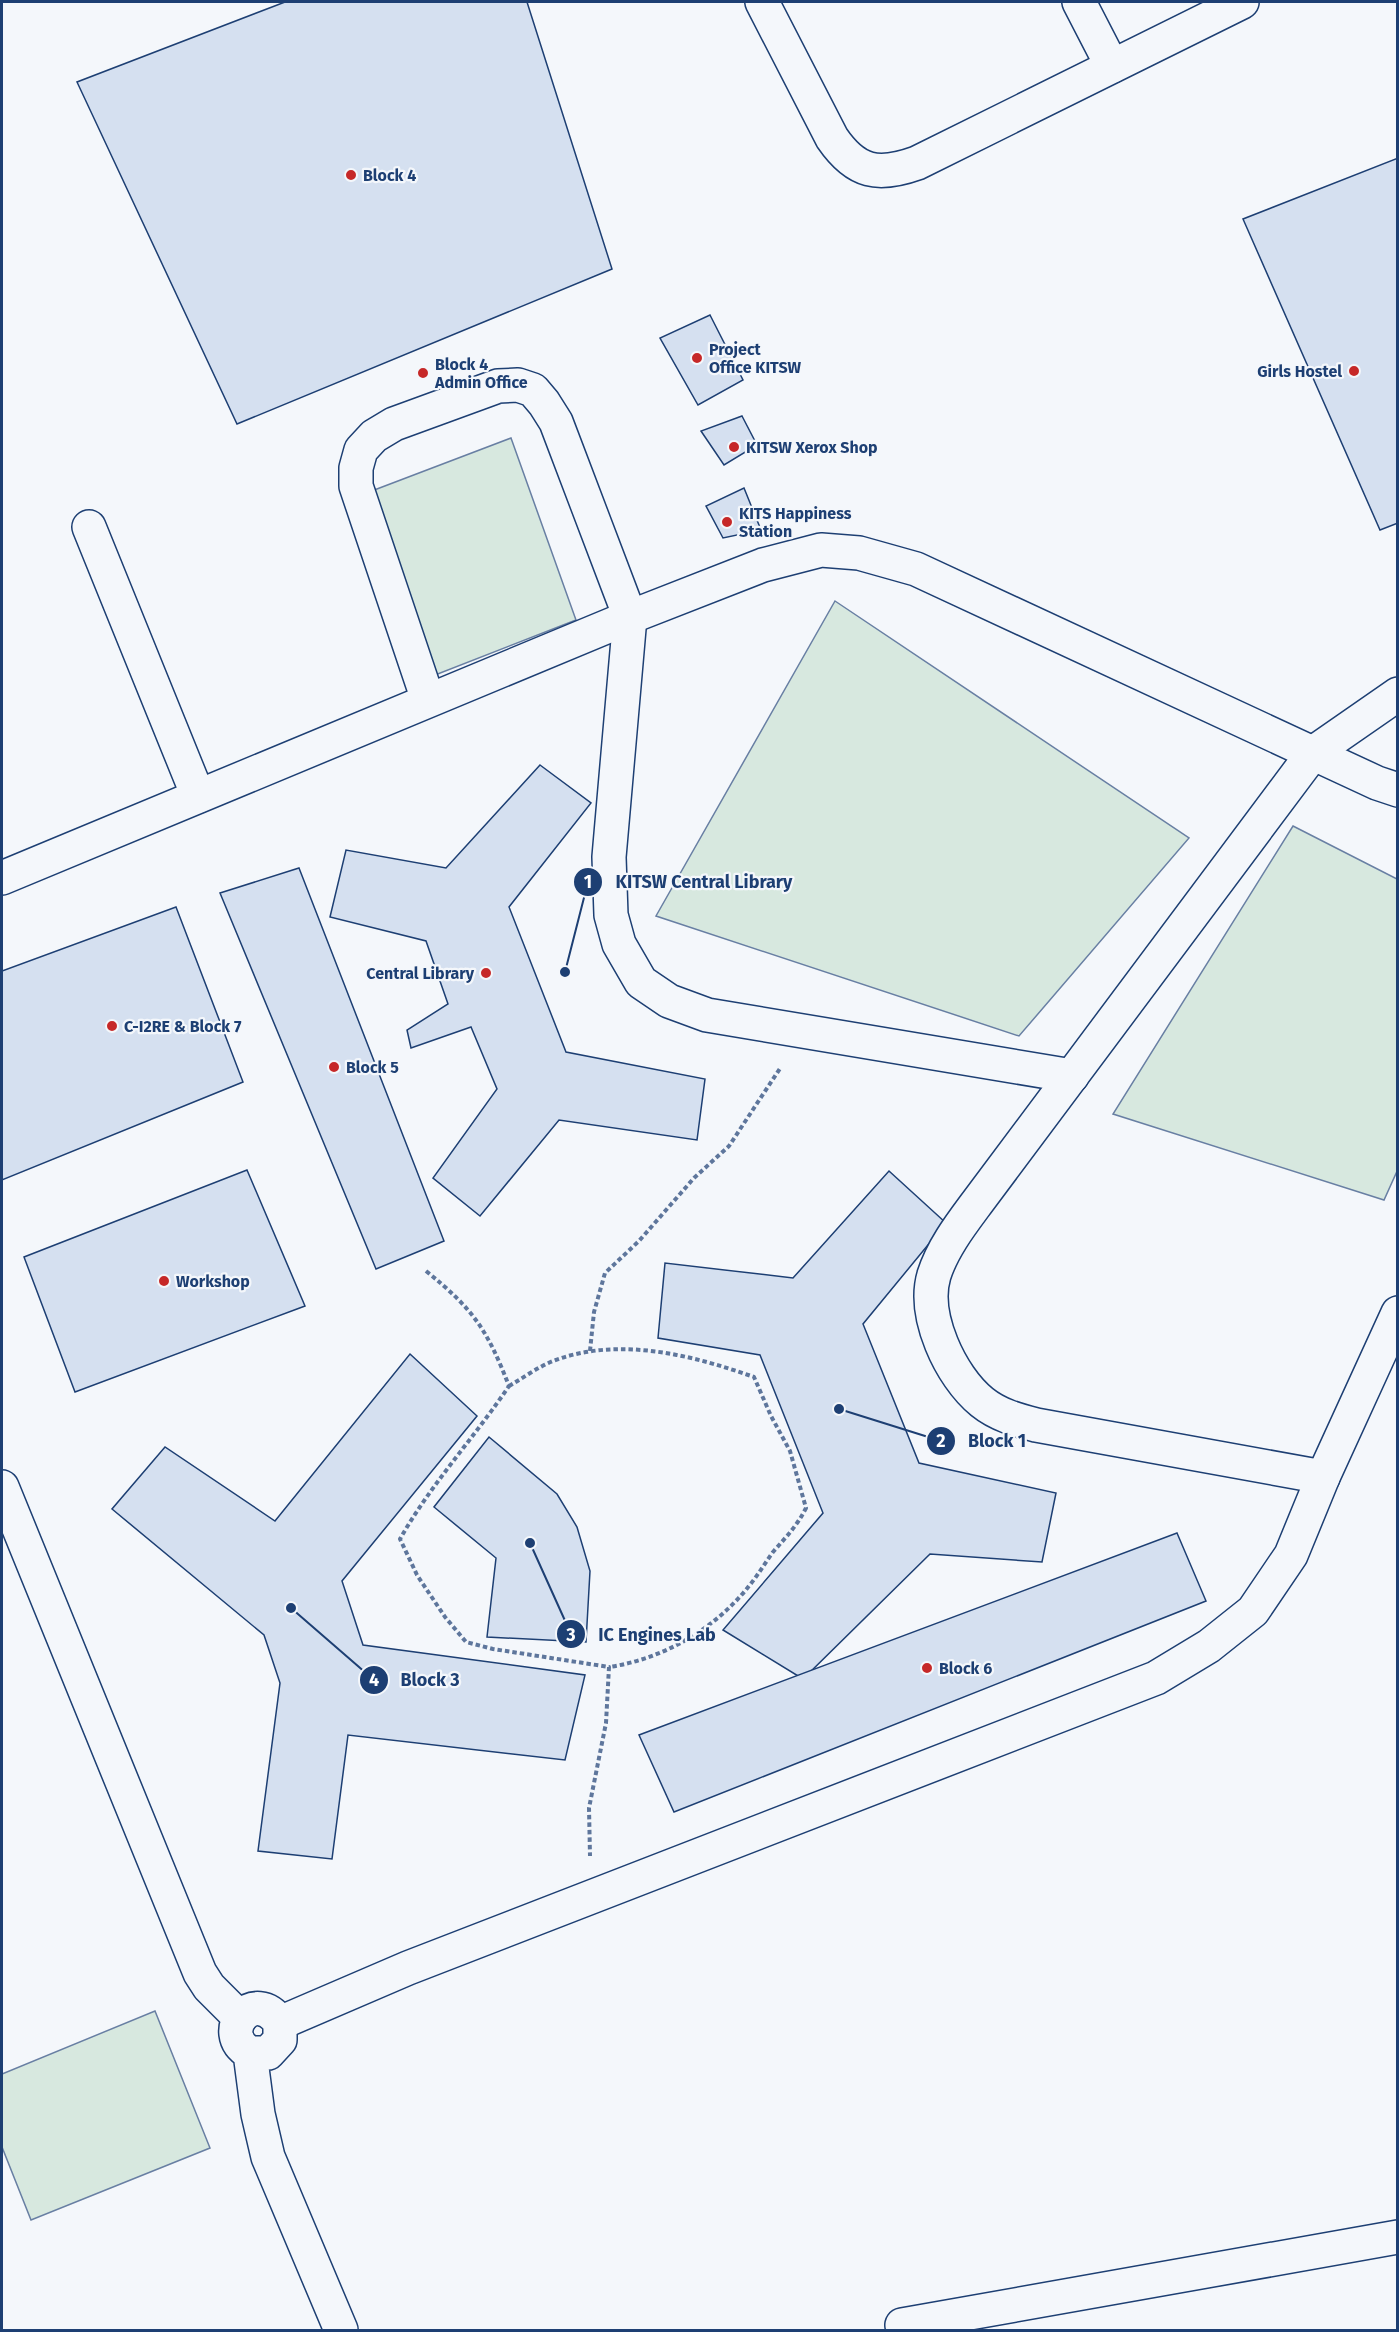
<svg xmlns="http://www.w3.org/2000/svg" width="1399" height="2332" font-family="'Fira Sans',sans-serif">
  <style>
    .green { fill: #d7e8df; stroke: #687fa3; stroke-width: 1.5 }
    .building { fill: #d5e0f0; stroke: #1d3f73; stroke-width: 1.5 }
    .lines { fill: none; stroke-linecap: round; stroke-linejoin: round }
    .minor-casing { stroke: #1d3f73; stroke-width: 36 }
    .path { stroke: #5e769c; stroke-width: 4; stroke-dasharray: 4.5 3; stroke-linecap: butt }
    .minor { stroke: #f4f7fb; stroke-width: 33 }
    .poi-dot { fill: #c62828; stroke: #f4f7fb; stroke-width: 2 }
    .labels { text-anchor: middle; stroke-width: 4.5; stroke-linejoin: round; paint-order: stroke }
    .poi-label { font-size: 16px; font-weight: bold; fill: #1d3f73; stroke: #f4f7fb; text-anchor: start }
    .leader { fill: none; stroke: #1d3f73; stroke-width: 2 }
    .callout-dot { fill: #1d3f73; stroke: #f4f7fb; stroke-width: 2 }
    .mark-label { font-size: 18px; text-anchor: middle; font-weight: bold; fill: #fff }
    .callout-label { font-size: 18px; text-anchor: middle; font-weight: bold; fill: #1d3f73; stroke: #f4f7fb; stroke-width: 4.5; stroke-linejoin: round; paint-order: stroke }
  </style>
  <rect width="100%" height="100%" fill="#f4f7fb"/>
  <g class="green">
    <path d="M511 438 576 620 430 677 369 492Z"/>
    <path d="M835 601 1189 838 1019 1036 656 916Z"/>
    <path d="M1293 826 1397 879 1398 1169 1384 1200 1113 1114Z"/>
    <path d="M155 2011 210 2148 31 2220 2 2147V2074Z"/>
  </g>
  <g class="building">
    <path d="M285 2H527L612 269 237 424 77 82Z"/>
    <path d="M1398 158V523L1380 530 1243 219Z"/>
    <path d="M710 315 743 380 698 405 660 338Z"/>
    <path d="M742 416 757 445 724 465 701 431Z"/>
    <path d="M744 488 761 530 723 538 706 506Z"/>
    <path d="M540 765 591 803 509 907 566 1052 705 1079 697 1140 559 1120 480 1216 433 1178 497 1089 471 1027 411 1048 407 1030 448 1004 426 941 330 917 346 850 446 868Z"/>
    <path d="M299 868 444 1241 376 1269 220 893Z"/>
    <path d="M176 907 243 1082 2 1180V971Z"/>
    <path d="M247 1170 305 1306 75 1392 24 1257Z"/>
    <path d="M889 1171 946 1223 863 1324 919 1463 1056 1493 1042 1562 930 1554 803 1679 723 1630 823 1513 760 1355 658 1338 665 1263 793 1278Z"/>
    <path d="M410 1354 477 1416 342 1581 363 1645 585 1675 565 1760 348 1735 332 1859 258 1851 280 1683 264 1635 112 1509 165 1447 275 1521Z"/>
    <path d="M489 1437 557 1494 577 1527 590 1571 586 1642 487 1637 496 1558 434 1507Z"/>
    <path d="M1177 1533 1206 1601 674 1812 639 1735Z"/>
  </g>
  <g class="lines">
    <g class="minor-casing">
      <g id="minor">
        <path d="M762 2 832 138C856 173 878 177 917 163L1242 2"/>
        <path d="M1079 2 1112 66"/>
        <path d="M89 527 198 796"/>
        <path d="M428 700 356 486V468L361 450 374 436 394 424 498 386 518 385 533 390 544 403 556 422 630 617 609 857 611 915 619 944 641 982 669 1001 707 1015 1072 1076"/>
        <path d="M2 878 630 617 763 565 821 550 859 553 916 569 1377 783 1398 790"/>
        <path d="M1323 1477 1036 1425C1017 1420 998 1415 982 1402 950 1376 922 1315 934 1275 943 1247 962 1223 979 1200L1313 753 1398 694"/>
        <path d="M2 1487 200 1973 209 1987 240 2018"/>
        <path d="M280 2023 408 1968 1156 1678 1209 1646 1253 1611 1291 1555 1323 1477 1398 1313"/>
        <path d="M250 2053H268L280 2040V2023C255 1985 214 2032 250 2053L258 2114 268 2157 341 2330"/>
        <path d="M902 2325 1398 2237"/>
      </g>
    </g>
    <g class="path">
      <path d="M426 1271C473 1309 487 1329 509 1386 474 1438 431 1484 400 1539L417 1575 445 1617 466 1642 493 1649 609 1667 606 1723 589 1808 590 1856"/>
      <path d="M590 1351 594 1312 605 1273 639 1241 694 1178 729 1146 781 1067"/>
      <path d="M509 1386C523 1378 538 1367 553 1361 618 1336 692 1355 754 1377L771 1416 790 1451 806 1508C797 1526 786 1537 773 1552 765 1563 758 1575 749 1586 715 1629 663 1659 609 1667"/>
    </g>
    <use href="#minor" class="minor"/>
  </g>
  <g class="poi-dot">
    <circle cx="351" cy="175" r="6"/>
    <circle cx="697" cy="358" r="6"/>
    <circle cx="1354" cy="371" r="6"/>
    <circle cx="423" cy="373" r="6"/>
    <circle cx="734" cy="447" r="6"/>
    <circle cx="727" cy="522" r="6"/>
    <circle cx="486" cy="973" r="6"/>
    <circle cx="112" cy="1026" r="6"/>
    <circle cx="334" cy="1067" r="6"/>
    <circle cx="164" cy="1281" r="6"/>
    <circle cx="927" cy="1668" r="6"/>
  </g>
  <g class="labels">
    <g class="poi-label">
      <text x="363" y="181">Block 4</text>
      <text x="709" y="355">Project<tspan x="709" dy="18">Office KITSW</tspan></text>
      <text x="435" y="370">Block 4<tspan x="435" dy="18">Admin Office</tspan></text>
      <text x="1342" y="377" text-anchor="end">Girls Hostel</text>
      <text x="746" y="453">KITSW Xerox Shop</text>
      <text x="739" y="519">KITS Happiness<tspan x="739" dy="18">Station</tspan></text>
      <text x="474" y="979" text-anchor="end">Central Library</text>
      <text x="124" y="1032">C-I2RE &amp; Block 7</text>
      <text x="346" y="1073">Block 5</text>
      <text x="176" y="1287">Workshop</text>
      <text x="939" y="1674">Block 6</text>
    </g>
  </g>
  <path class="leader" d="M565 972L588 882M839 1409L941 1441M530 1543L571 1634M291 1608L374 1680"/>
  <g class="callout-dot">
    <circle cx="565" cy="972" r="6"/>
    <circle cx="839" cy="1409" r="6"/>
    <circle cx="530" cy="1543" r="6"/>
    <circle cx="291" cy="1608" r="6"/>
    <circle cx="588" cy="882" r="15"/>
    <circle cx="941" cy="1441" r="15"/>
    <circle cx="571" cy="1634" r="15"/>
    <circle cx="374" cy="1680" r="15"/>
  </g>
  <g class="mark-label">
    <text x="588" y="888">1</text>
    <text x="941" y="1447">2</text>
    <text x="571" y="1641">3</text>
    <text x="374" y="1686">4</text>
  </g>
  <g class="callout-label">
    <text x="704" y="888">KITSW Central Library</text>
    <text x="997" y="1447">Block 1</text>
    <text x="657" y="1641">IC Engines Lab</text>
    <text x="430" y="1686">Block 3</text>
  </g>
  <rect width="1399" height="2332" fill="none" stroke="#1d3f73" stroke-width="6"/>
</svg>
